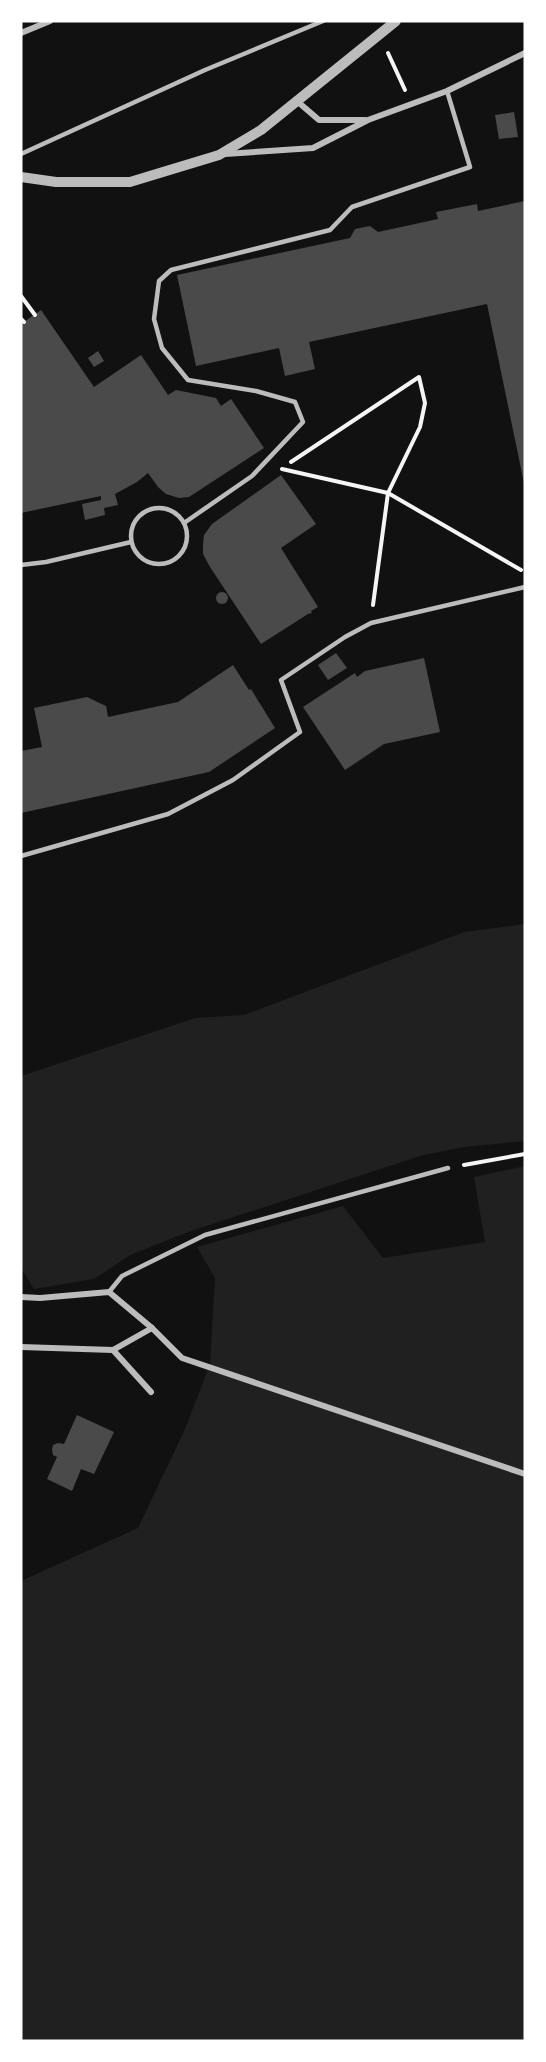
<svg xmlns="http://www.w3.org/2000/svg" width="546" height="2062" font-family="'Golos Text',sans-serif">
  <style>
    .green { fill: #202020 }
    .building { fill: #4a4a4a }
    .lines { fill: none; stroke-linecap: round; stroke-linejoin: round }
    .path { stroke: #f5f5f5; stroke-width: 4 }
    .service { stroke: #bcbcbc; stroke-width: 4.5 }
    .minor { stroke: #bcbcbc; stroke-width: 6 }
    .tertiary { stroke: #bcbcbc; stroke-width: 10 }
  </style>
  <rect width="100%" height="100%" fill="#111"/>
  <g class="green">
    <path d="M525 924V1141L464 1147 420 1156 188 1232 130 1255 94 1279 34 1289 21 1268V1076L195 1018 244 1015 464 932Z"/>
    <path d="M525 1166V2041H21V1581L138 1528 185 1429 210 1364 215 1278 197 1247 343 1206 383 1258 485 1242 474 1177Z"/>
  </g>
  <g class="building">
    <path d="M514 112 518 137 499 139 495 115Z"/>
    <path d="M525 201V488L487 304 309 342 315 369 285 376 279 348 196 366 177 275 350 238 355 229 370 226 378 232 438 219 436 212 477 204 478 211Z"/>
    <path d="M41 310 94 387 141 355 168 395 176 390 216 398 221 406 231 399 264 448 189 497 179 498 166 494 158 487 148 473 137 482 115 494 118 505 104 508 105 515 85 520 82 504 101 500V496L21 513V324Z"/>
    <path d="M98 351 104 361 94 367 88 358Z"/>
    <path d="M281 475 316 524 281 548 318 607 311 611 312 613 308 614 261 644 210 567 203 554V544L204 535 212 524Z"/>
    <circle cx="222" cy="598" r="6"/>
    <path d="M336 653 347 668 328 680 318 665Z"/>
    <path d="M424 658 440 732 384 744 345 770 303 707 355 673 357 677 365 671Z"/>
    <path d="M233 665 249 690 251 689 275 728 209 772 21 813V751L42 747 34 708 87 697 106 706 108 717 178 702Z"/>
    <path d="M77 1415 114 1432 94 1474 81 1469 72 1491 47 1479 57 1457 53 1455 52 1450 53 1445 58 1443 64 1444Z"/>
  </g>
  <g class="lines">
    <g class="path">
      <path d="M388 53 405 90"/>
      <path d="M21 296 35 315"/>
      <path d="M21 319 24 322"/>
      <path d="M291 462 419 377 425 403 420 427 388 493 373 605"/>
      <path d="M282 469 388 493 521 570"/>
      <path d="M464 1165 525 1154"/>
    </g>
    <g class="service">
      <path d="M21 154 205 70 323 21"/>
      <circle cx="159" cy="536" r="28"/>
      <path d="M184 523 252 476 303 422 295 402 256 391 188 380 162 348 154 319 159 281 171 270 330 230 352 207 470 167 447 91"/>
      <path d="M21 565 46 562 131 542"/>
      <path d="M21 856 168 814 233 780 300 732 281 680 345 637 371 623 525 587"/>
      <path d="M109 1292 122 1276 205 1235 448 1168"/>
    </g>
    <g class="minor">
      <path d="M21 33 50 21"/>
      <path d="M298 102 319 120H365"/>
      <path d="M225 154 313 148 368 120 447 91 525 53"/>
      <path d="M21 1297 40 1298 109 1292 152 1328 182 1358 525 1474"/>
      <path d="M21 1347 113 1350 152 1328"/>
      <path d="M113 1350 151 1392"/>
    </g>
    <path class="tertiary" d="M21 177 56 182H130L219 155 261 130 396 21"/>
  </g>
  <rect width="546" height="2062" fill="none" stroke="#ffffff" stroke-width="45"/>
</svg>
